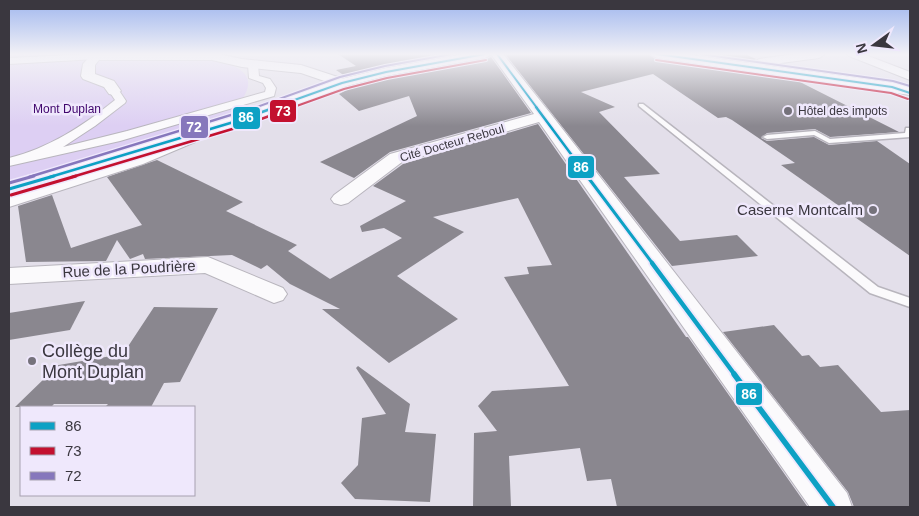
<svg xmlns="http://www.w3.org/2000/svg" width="919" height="516" font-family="Helvetica,sans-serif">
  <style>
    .green { fill: #ddcff3 }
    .building { fill: #8a878f }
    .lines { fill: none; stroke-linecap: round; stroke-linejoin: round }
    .service-casing { stroke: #b8b5bd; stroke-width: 3 }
    .pedestrian-casing { stroke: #b8b5bd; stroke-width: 2 }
    .minor-casing { stroke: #b8b5bd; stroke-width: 2 }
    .tertiary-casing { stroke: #b8b5bd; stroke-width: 2 }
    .service { fill: #fbfafc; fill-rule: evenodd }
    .pedestrian { fill: #fbfafc; fill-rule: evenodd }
    .minor { fill: #fbfafc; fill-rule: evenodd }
    .tertiary { fill: #fbfafc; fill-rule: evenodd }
    .bus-1-far4-casing { stroke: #efe8fc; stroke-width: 4 }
    .bus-1-far3-casing { stroke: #efe8fc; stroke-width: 5 }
    .bus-1-far2-casing { stroke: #efe8fc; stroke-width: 6 }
    .bus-1-far1-casing { stroke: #efe8fc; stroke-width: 8 }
    .bus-1-casing { stroke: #efe8fc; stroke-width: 9 }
    .bus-2-far2-casing { stroke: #efe8fc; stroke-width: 4 }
    .bus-2-far1-casing { stroke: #efe8fc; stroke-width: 5 }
    .bus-2-casing { stroke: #efe8fc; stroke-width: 6 }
    .bus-3-far2-casing { stroke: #efe8fc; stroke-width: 4 }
    .bus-3-far1-casing { stroke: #efe8fc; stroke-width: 5 }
    .bus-3-casing { stroke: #efe8fc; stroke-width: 6 }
    .bus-1-far4 { stroke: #0da1c4; stroke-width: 2 }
    .bus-1-far3 { stroke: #0da1c4; stroke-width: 2.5 }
    .bus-1-far2 { stroke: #0da1c4; stroke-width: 3 }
    .bus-1-far1 { stroke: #0da1c4; stroke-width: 4.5 }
    .bus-1 { stroke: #0da1c4; stroke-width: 5.5 }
    .bus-2-far2 { stroke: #c3102f; stroke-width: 2 }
    .bus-2-far1 { stroke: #c3102f; stroke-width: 2.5 }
    .bus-2 { stroke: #c3102f; stroke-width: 3 }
    .bus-3-far2 { stroke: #8677bc; stroke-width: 2 }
    .bus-3-far1 { stroke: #8677bc; stroke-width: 2.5 }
    .bus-3 { stroke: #8677bc; stroke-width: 3 }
    .poi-dot { fill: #75727b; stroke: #efe8fc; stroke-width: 2 }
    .labels { text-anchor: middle; stroke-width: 5; stroke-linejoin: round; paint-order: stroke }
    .far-park-label { font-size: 12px; fill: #40056d; stroke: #efe8fc }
    .far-poi-label { font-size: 12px; fill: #3a373f; stroke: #efe8fc; text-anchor: start }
    .far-street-label { font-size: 12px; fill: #3a373f; stroke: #efe8fc }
    .poi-label { font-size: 15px; fill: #3a373f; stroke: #efe8fc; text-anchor: end }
    .street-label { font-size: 15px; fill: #3a373f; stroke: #efe8fc }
    .near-poi-label { font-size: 18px; fill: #3a373f; stroke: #efe8fc; text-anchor: start }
    .line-badge { stroke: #efe8fc; stroke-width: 2 }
    .badge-label { font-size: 14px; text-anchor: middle; font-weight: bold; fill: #fff }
  </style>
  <rect width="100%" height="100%" fill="#e3dfea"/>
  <path class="green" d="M19 54H200C247 69 267 75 226 120L9 183V55Z"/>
  <g class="building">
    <path d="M338 54H455L386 66 345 76 336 70 356 66Z"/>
    <path d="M505 54H648L657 60 798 81 899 132 830 137 815 129 767 133 761 138 767 141 814 137 829 145 877 141 910 164V256L781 165 795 163 732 120 726 117 718 118 653 74 581 92 615 107 599 112 660 174 624 177 680 241 737 235 758 256 672 266Z"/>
    <path d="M695 54H745L756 59 752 61Z"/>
    <path d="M491 57 531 113 390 152 354 178 320 162 417 116 409 96 359 111 339 94 357 85 386 78 485 60Z"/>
    <path d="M538 124 686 337H688L807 506 617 507 611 479 587 481 580 448 509 456 511 507H473L474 433 497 431 478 406 492 391 569 386 504 277 529 274 527 267 552 265 518 198 433 217 464 232 397 276 458 319 389 363 322 309H340L290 284 267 265 261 269 232 255 145 259 143 254 130 259 117 240 106 261 26 262 18 206 52 195 71 248 142 225 107 177 157 160 243 202 226 211 297 245 288 251 330 279 402 238 384 228 362 232 360 226 406 201 373 186 403 164Z"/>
    <path d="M85 301 70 330 9 340V313Z"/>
    <path d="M154 307 218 308 180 382 164 383 151 407H105L108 404H54L51 407H15L48 375 53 366 123 354Z"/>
    <path d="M774 325 802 356 809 355 820 367 838 365 881 412 910 410V507H854L848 492 723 332Z"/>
    <path d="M358 366 410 404 405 432 436 434 430 502 355 499 341 483 358 465 362 418 386 414 356 368Z"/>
  </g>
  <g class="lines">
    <g class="service-casing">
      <g id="service">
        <path d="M639 104H643L878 287 910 298V307L870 293 639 106Z"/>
        <path d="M906 128H910V137L829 143 814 135 767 139 763 137 767 135 815 131 830 139 905 133Z"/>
      </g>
    </g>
    <g class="pedestrian-casing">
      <g id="pedestrian">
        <path d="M91 54 100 56 96 59 9 64V58Z"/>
        <path d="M253 62 258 65 259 76 270 79 276 88 274 96 120 141 9 166V158C49 148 83 126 115 100L109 91 110 89H118L126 101 125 103 95 126 63 147 127 131 265 92 266 88 263 83 249 78 248 65Z"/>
      </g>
    </g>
    <g class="minor-casing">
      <g id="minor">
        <path d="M92 54H218L242 59 301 65 347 80 349 83 342 87 301 73 242 67 212 60H99L95 65V74L114 81 121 91 114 95 109 94 104 87 83 79 81 76 83 64Z"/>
        <path d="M491 54H503L550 113 847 493 852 507H810L539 122 402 162 348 203 341 205 334 203 331 199 334 195 390 154 534 114Z"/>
        <path d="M796 54H825L819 58 766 65 753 71 747 67 759 59Z"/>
        <path d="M847 54H863L910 72V80L849 56Z"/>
        <path d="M189 133 195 134 197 138 195 142 143 164 9 207V194L131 156Z"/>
        <path d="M208 257 283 288 287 294 283 300 274 303 205 273 9 284V268Z"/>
      </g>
    </g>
    <g class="tertiary-casing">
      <g id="tertiary">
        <path d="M464 54H492L485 58 386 76 347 86 243 125 9 196V182L231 117 337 80 386 68Z"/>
        <path d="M650 54H684L910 85V95L657 58Z"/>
      </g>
    </g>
    <use href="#service" class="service"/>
    <use href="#pedestrian" class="pedestrian"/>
    <use href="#minor" class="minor"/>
    <use href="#tertiary" class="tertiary"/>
    <g class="bus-1-far4-casing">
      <g id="bus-1-far4">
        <path d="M497 54 537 108"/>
        <path d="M657 54 892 87 910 93"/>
        <path d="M272 108 342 83 386 72 485 54"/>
      </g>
    </g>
    <g class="bus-1-far3-casing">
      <g id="bus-1-far3">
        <path d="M536 107 588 177"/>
        <path d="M50 177 237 121 276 107"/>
      </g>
    </g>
    <g class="bus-1-far2-casing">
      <g id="bus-1-far2">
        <path d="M587 176 653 264"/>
        <path d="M9 189 54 176"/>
      </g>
    </g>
    <g class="bus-1-far1-casing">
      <path id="bus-1-far1" d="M652 263 735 375"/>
    </g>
    <g class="bus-1-casing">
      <path id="bus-1" d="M734 374 833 507"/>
    </g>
    <g class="bus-2-far2-casing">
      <g id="bus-2-far2">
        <path d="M656 60 891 93 908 99"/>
        <path d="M291 108 344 89 387 78 486 60"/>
      </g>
    </g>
    <g class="bus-2-far1-casing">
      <path id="bus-2-far1" d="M72 177 239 127 294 107"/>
    </g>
    <g class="bus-2-casing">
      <path id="bus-2" d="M11 195 76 176"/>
    </g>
    <g class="bus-3-far2-casing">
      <g id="bus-3-far2">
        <path d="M700 54 893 81 910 86"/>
        <path d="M254 108 340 77 385 66 452 54"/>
      </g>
    </g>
    <g class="bus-3-far1-casing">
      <path id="bus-3-far1" d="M29 177 257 107"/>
    </g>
    <g class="bus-3-casing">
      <path id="bus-3" d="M9 183 34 176"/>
    </g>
    <use href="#bus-1-far4" class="bus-1-far4"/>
    <use href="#bus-1-far3" class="bus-1-far3"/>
    <use href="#bus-1-far2" class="bus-1-far2"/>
    <use href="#bus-1-far1" class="bus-1-far1"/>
    <use href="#bus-1" class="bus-1"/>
    <use href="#bus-2-far2" class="bus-2-far2"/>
    <use href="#bus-2-far1" class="bus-2-far1"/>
    <use href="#bus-2" class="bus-2"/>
    <use href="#bus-3-far2" class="bus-3-far2"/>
    <use href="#bus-3-far1" class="bus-3-far1"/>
    <use href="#bus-3" class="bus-3"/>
  </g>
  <linearGradient id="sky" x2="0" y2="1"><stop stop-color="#9fb6ee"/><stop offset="0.43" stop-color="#f2f1f6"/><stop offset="1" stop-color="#f2f1f6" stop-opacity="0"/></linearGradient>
  <rect width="919" height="126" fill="url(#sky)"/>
  <g class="poi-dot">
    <circle cx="788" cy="111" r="5"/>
    <circle cx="873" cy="210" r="5"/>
    <circle cx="32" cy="361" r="5"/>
  </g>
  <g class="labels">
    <g class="far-park-label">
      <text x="67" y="113">Mont Duplan</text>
    </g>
    <g class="far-poi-label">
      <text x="798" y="115">Hôtel des impots</text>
    </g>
    <g class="far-street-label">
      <text transform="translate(452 143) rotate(-16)" y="4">Cité Docteur Reboul</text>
    </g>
    <g class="poi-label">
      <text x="863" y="215">Caserne Montcalm</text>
    </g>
    <g class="street-label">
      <text transform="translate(129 269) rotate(-3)" y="5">Rue de la Poudrière</text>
    </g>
    <g class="near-poi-label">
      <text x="42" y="357">Collège du<tspan x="42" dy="21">Mont Duplan</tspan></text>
    </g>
  </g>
  <g class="line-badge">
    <rect x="269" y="99" width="28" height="24" rx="5" fill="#c3102f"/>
    <rect x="232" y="106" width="29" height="24" rx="5" fill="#0da1c4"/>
    <rect x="180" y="115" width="29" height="24" rx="5" fill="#8677bc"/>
    <rect x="567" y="155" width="28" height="24" rx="5" fill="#0da1c4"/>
    <rect x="735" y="382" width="28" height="24" rx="5" fill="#0da1c4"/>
  </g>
  <g class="badge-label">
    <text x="283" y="116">73</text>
    <text x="246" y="122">86</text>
    <text x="194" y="132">72</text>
    <text x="581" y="172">86</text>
    <text x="749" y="399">86</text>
  </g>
  <rect width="919" height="516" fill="none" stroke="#3a373f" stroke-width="20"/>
  <rect x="20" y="406" width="175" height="90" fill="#efe8fc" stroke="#a7a1b0"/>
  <rect x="30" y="422" width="25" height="8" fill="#0da1c4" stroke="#a7a1b0"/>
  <text x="65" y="431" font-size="15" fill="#3a373f">86</text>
  <rect x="30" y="447" width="25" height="8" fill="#c3102f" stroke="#a7a1b0"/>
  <text x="65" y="456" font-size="15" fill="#3a373f">73</text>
  <rect x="30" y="472" width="25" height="8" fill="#8677bc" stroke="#a7a1b0"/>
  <text x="65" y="481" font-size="15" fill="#3a373f">72</text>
  <g transform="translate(874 45) rotate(255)" stroke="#efe8fc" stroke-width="4" paint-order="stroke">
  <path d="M0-4L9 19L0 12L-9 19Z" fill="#3a373f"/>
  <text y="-8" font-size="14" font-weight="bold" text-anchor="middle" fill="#3a373f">N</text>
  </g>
</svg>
